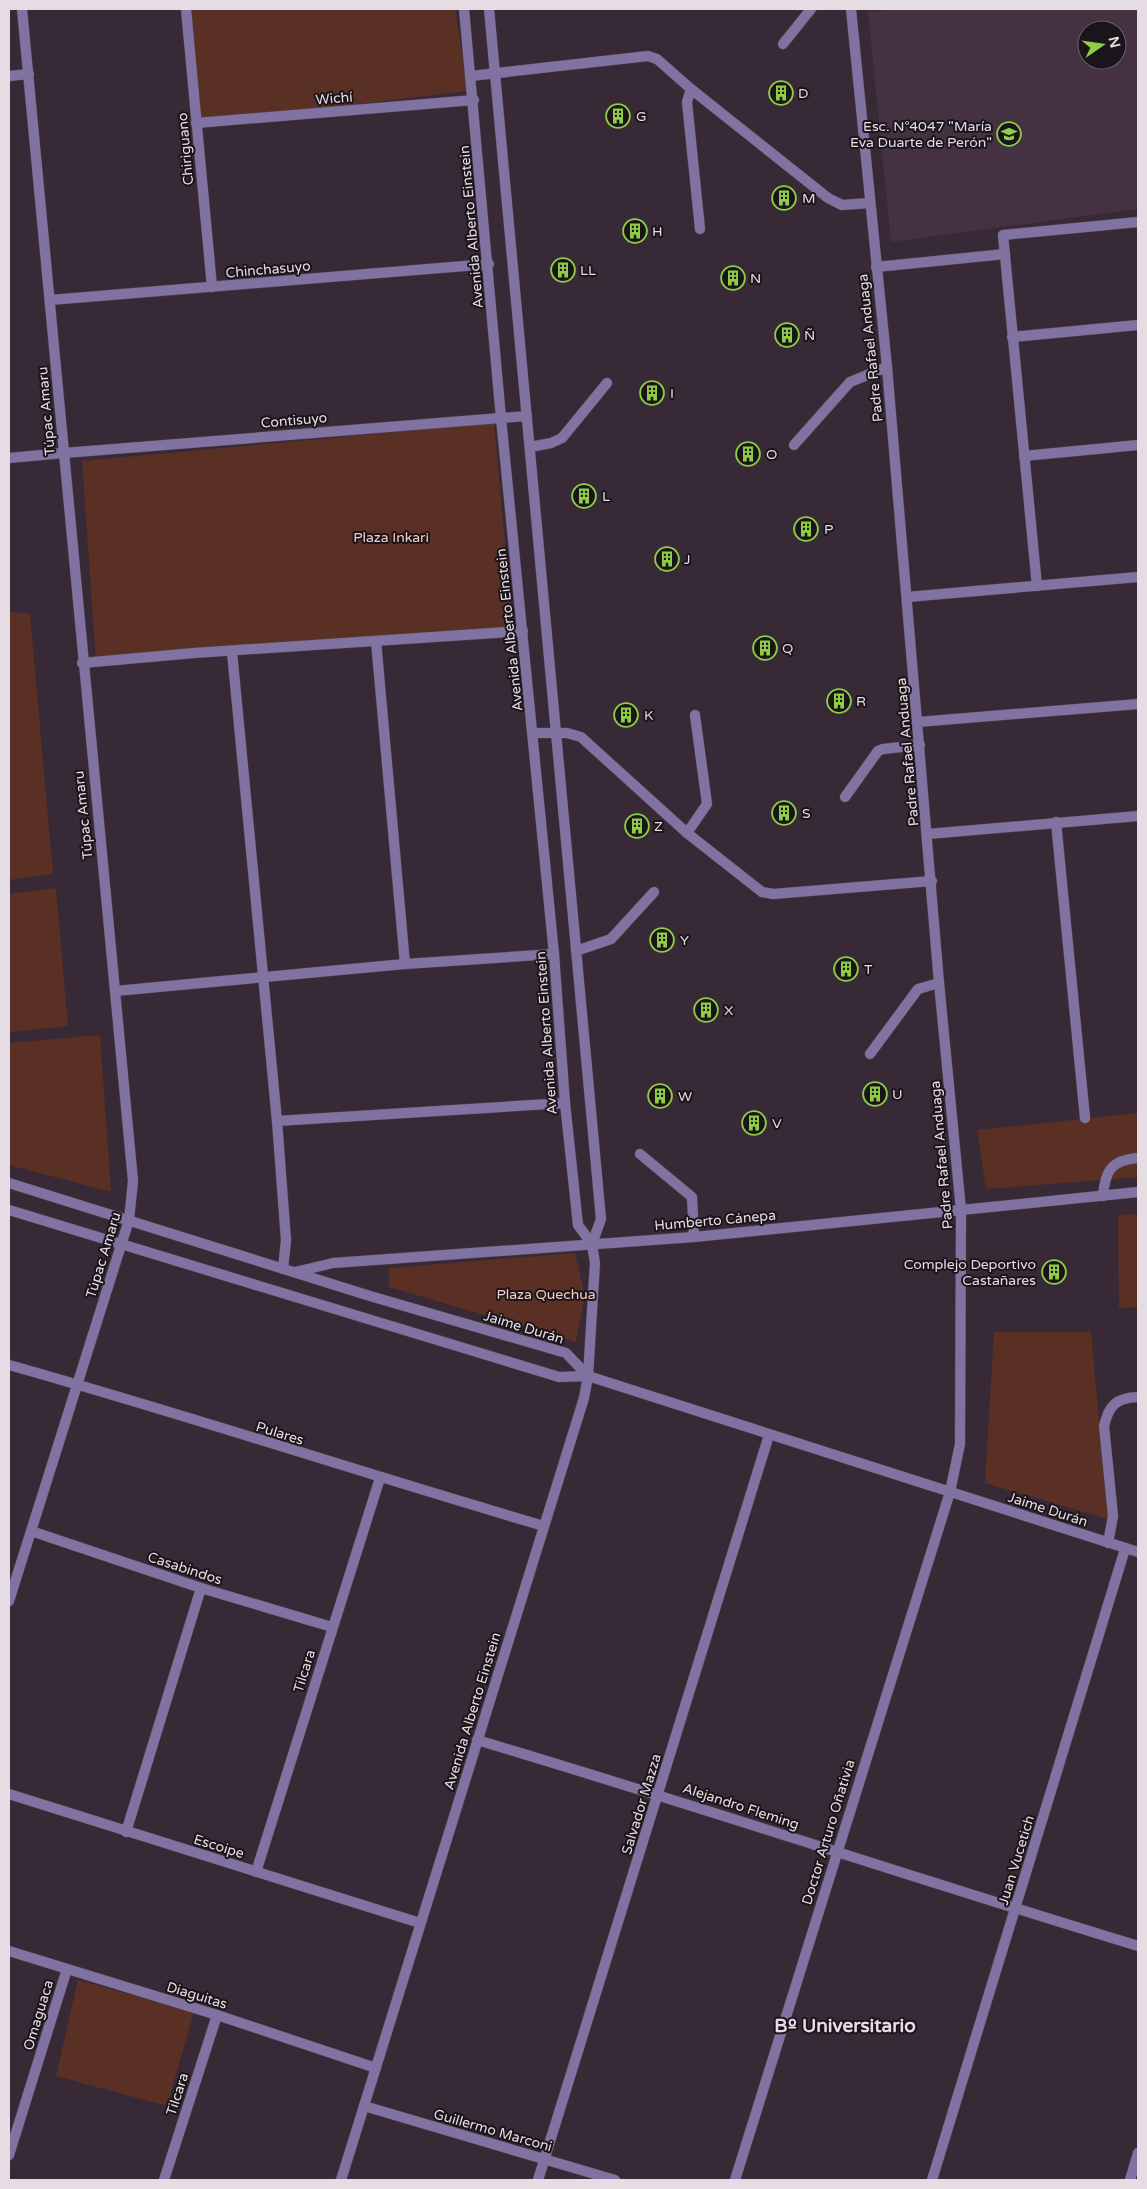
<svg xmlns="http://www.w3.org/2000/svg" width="1147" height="2189" font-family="'Varela Round',sans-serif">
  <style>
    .built { fill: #443141; fill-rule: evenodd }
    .green { fill: #5a3025 }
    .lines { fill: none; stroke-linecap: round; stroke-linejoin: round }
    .pedestrian-casing { stroke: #534651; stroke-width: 11 }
    .minor-casing { stroke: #534651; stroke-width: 11 }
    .tertiary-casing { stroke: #534651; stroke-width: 11 }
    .pedestrian { stroke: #8173a1; stroke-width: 10 }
    .minor { stroke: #8173a1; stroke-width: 10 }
    .tertiary { stroke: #8173a1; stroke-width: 10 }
    .labels { text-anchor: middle; stroke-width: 4; stroke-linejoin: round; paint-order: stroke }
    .poi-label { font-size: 14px; fill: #e5dce4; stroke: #1b141a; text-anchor: start }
    .street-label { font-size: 14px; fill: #e5dce4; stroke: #1b141a }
    .park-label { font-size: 14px; fill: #f8cdc2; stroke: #1b141a }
    .district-label { font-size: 19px; font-weight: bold; fill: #ebd8e8; stroke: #1b141a }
  </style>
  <rect width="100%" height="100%" fill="#372935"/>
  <path class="built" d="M900 9H1138V209L891 242 868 11ZM1087 30H1117V60H1087Z"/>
  <g class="green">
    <path d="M186 9H455L468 91 196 123Z"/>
    <path d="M494 423 513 632 96 662 82 461Z"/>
    <path d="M9 612 30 614 53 874 9 880Z"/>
    <path d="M56 888 68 1026 9 1032V894Z"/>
    <path d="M100 1035 111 1192 9 1165V1043Z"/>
    <path d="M1138 1113V1177L986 1189 977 1130Z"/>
    <path d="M1138 1214V1307L1119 1308 1118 1215Z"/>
    <path d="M575 1253 585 1295 576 1342 389 1287V1268Z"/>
    <path d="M994 1332H1091L1108 1519 985 1483Z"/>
    <path d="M78 1980 194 2012 167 2106 56 2076Z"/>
  </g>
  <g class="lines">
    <g class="pedestrian-casing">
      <g id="pedestrian">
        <path d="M876 267 1005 254"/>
        <path d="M1012 337 1138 325"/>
        <path d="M1024 456 1138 445"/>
        <path d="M9 458 64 453"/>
        <path d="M1037 586 1003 235 1138 222"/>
        <path d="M918 722 1138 704"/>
        <path d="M1056 822 1085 1118"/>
        <path d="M928 834 1138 816"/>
      </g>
    </g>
    <g class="minor-casing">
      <g id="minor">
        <path d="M22 9 133 1181 129 1220"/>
        <path d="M186 9 212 287"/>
        <path d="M489 9 601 1219 592 1244"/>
        <path d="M783 44 811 9"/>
        <path d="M9 76 29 74"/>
        <path d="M471 76 648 56 657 59 691 89 828 198 842 205 870 203"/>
        <path d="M691 89 687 102 700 229"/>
        <path d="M196 123 474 100"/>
        <path d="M50 300 489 264"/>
        <path d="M794 445 850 382 887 367"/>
        <path d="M530 447 551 443 562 438 607 383"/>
        <path d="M64 453 527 416"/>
        <path d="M907 597 1138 577"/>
        <path d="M376 641 405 964"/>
        <path d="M232 652 277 1121 286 1240 283 1269"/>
        <path d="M82 663 194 653 523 631"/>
        <path d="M533 733H567L581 737 687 833 762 892 773 894 932 881"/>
        <path d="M845 797 878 751 883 749 920 745"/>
        <path d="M687 833 707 804 695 715"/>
        <path d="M576 951 611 939 654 892"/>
        <path d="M115 991 405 964 554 954"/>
        <path d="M870 1054 918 989 939 983"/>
        <path d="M277 1121 565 1103"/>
        <path d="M640 1154 692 1197 694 1237"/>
        <path d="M1103 1196C1105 1170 1112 1160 1138 1158"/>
        <path d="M295 1272 333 1263 694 1237 961 1210"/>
        <path d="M9 1365C188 1415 365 1474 544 1526"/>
        <path d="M31 1531 201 1588 332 1627"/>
        <path d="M1108 1543 1113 1516 1104 1426C1109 1405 1116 1398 1138 1397"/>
        <path d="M477 1740C699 1806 917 1879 1138 1946"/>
        <path d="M9 1794 420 1923"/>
        <path d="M126 1832 201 1588"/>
        <path d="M256 1872 380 1478"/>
        <path d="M9 1951 217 2015 376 2068"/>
        <path d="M364 2106 615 2180"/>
        <path d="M9 2155 67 1969"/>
        <path d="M164 2180 217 2015"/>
        <path d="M341 2180 584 1398 588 1376 595 1263 592 1244 578 1225 565 1103 554 954 501 418 464 9"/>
        <path d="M538 2180 769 1435"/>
        <path d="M932 2180 1125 1549"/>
        <path d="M1130 2180 1138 2153"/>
      </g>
    </g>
    <g class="tertiary-casing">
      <g id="tertiary">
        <path d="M9 1183 370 1296 566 1353 588 1376"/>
        <path d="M9 1210 559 1377 588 1376 1138 1552"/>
        <path d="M961 1210 1138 1192"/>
        <path d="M9 1601 129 1220"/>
        <path d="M735 2180 950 1492 960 1444 961 1210 939 983 887 367 851 9"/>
      </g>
    </g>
    <use href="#pedestrian" class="pedestrian"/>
    <use href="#minor" class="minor"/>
    <use href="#tertiary" class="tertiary"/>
  </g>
  <defs>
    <g id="building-ring" transform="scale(1.25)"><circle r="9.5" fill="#1b141a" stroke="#8dce44" stroke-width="1.5"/><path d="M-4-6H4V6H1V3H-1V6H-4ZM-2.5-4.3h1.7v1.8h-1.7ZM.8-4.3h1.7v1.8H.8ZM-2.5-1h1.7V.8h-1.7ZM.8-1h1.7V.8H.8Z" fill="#8dce44"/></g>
    <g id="school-ring" transform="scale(1.25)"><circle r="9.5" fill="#1b141a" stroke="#8dce44" stroke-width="1.5"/><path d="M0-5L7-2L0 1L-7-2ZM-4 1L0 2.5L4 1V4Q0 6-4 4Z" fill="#8dce44"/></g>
  </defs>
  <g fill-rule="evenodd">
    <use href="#building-ring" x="781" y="93"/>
    <use href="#building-ring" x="618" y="116"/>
    <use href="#school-ring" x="1009" y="134"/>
    <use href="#building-ring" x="784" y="198"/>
    <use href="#building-ring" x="635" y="231"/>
    <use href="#building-ring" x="563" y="270"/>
    <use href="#building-ring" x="733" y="278"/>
    <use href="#building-ring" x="787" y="335"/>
    <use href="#building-ring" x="652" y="393"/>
    <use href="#building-ring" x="748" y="454"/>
    <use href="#building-ring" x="584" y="496"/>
    <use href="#building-ring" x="806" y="529"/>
    <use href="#building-ring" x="667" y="559"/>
    <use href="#building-ring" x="765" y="648"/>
    <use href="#building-ring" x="839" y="701"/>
    <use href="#building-ring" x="626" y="715"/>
    <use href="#building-ring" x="784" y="813"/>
    <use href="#building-ring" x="637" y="826"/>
    <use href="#building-ring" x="662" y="940"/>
    <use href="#building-ring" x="846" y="969"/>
    <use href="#building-ring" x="706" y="1010"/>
    <use href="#building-ring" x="875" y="1094"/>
    <use href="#building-ring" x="660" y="1096"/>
    <use href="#building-ring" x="754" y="1123"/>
    <use href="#building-ring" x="1054" y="1272"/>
  </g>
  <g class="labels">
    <g class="poi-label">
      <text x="798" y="98">D</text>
      <text x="636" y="121">G</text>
      <text x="992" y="131" text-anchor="end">Esc. N°4047 "María<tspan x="992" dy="16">Eva Duarte de Perón"</tspan></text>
      <text x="802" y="203">M</text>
      <text x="652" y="236">H</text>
      <text x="580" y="275">LL</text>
      <text x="750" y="283">N</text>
      <text x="804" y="340">Ñ</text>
      <text x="670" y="398">I</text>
      <text x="766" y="459">O</text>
      <text x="602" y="501">L</text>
      <text x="824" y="534">P</text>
      <text x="684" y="564">J</text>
      <text x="782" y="653">Q</text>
      <text x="856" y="706">R</text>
      <text x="644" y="720">K</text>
      <text x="802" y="818">S</text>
      <text x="654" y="831">Z</text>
      <text x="680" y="945">Y</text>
      <text x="864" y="974">T</text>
      <text x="724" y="1015">X</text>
      <text x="892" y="1099">U</text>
      <text x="678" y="1101">W</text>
      <text x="772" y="1128">V</text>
      <text x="1036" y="1269" text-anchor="end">Complejo Deportivo<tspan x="1036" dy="16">Castañares</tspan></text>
    </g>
    <g class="street-label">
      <text transform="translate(334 98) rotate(-5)" y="5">Wichí</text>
      <text transform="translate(185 149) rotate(-95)" y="5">Chiriguano</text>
      <text transform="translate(471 227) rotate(-95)" y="5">Avenida Alberto Einstein</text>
      <text transform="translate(268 269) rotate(-5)" y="5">Chinchasuyo</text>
      <text transform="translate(870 348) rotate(-96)" y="5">Padre Rafael Anduaga</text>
      <text transform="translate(46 411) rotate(-95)" y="5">Túpac Amaru</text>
      <text transform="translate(294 420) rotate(-5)" y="5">Contisuyo</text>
      <text transform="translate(509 630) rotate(-96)" y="5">Avenida Alberto Einstein</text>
      <text transform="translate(907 752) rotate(-95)" y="5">Padre Rafael Anduaga</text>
      <text transform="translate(83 815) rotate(-96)" y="5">Túpac Amaru</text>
      <text transform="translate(546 1033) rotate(-94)" y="5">Avenida Alberto Einstein</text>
      <text transform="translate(941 1155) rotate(-95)" y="5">Padre Rafael Anduaga</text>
      <text transform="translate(715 1220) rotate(-5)" y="5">Humberto Cánepa</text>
      <text transform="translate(103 1255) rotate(-73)" y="5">Túpac Amaru</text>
      <text transform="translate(524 1327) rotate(17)" y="5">Jaime Durán</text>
      <text transform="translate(280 1433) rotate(17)" y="5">Pulares</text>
      <text transform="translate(1048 1509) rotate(18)" y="5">Jaime Durán</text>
      <text transform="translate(185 1568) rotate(18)" y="5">Casabindos</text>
      <text transform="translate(304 1671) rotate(-73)" y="5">Tilcara</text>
      <text transform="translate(472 1711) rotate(-73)" y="5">Avenida Alberto Einstein</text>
      <text transform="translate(641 1804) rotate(-73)" y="5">Salvador Mazza</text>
      <text transform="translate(741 1806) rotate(18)" y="5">Alejandro Fleming</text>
      <text transform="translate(828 1832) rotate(-73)" y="5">Doctor Arturo Oñativia</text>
      <text transform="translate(219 1846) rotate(17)" y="5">Escoipe</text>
      <text transform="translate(1016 1860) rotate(-73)" y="5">Juan Vucetich</text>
      <text transform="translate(197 1995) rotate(17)" y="5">Diaguitas</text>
      <text transform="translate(38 2015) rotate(-73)" y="5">Omaguaca</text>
      <text transform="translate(177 2094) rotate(-72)" y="5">Tilcara</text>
      <text transform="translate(493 2130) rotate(16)" y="5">Guillermo Marconi</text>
    </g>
    <g class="park-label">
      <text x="391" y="542">Plaza Inkari</text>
      <text x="546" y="1299">Plaza Quechua</text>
    </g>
    <g class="district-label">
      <text x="845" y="2032">Bº Universitario</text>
    </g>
  </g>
  <rect width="1147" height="2189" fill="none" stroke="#e5dce4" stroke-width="20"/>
  <g transform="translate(1102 45) rotate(77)"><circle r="24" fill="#1b141a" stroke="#6c646b"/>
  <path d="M0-4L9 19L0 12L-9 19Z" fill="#8dce44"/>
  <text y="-8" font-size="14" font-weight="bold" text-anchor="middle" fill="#e5dce4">N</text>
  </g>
</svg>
